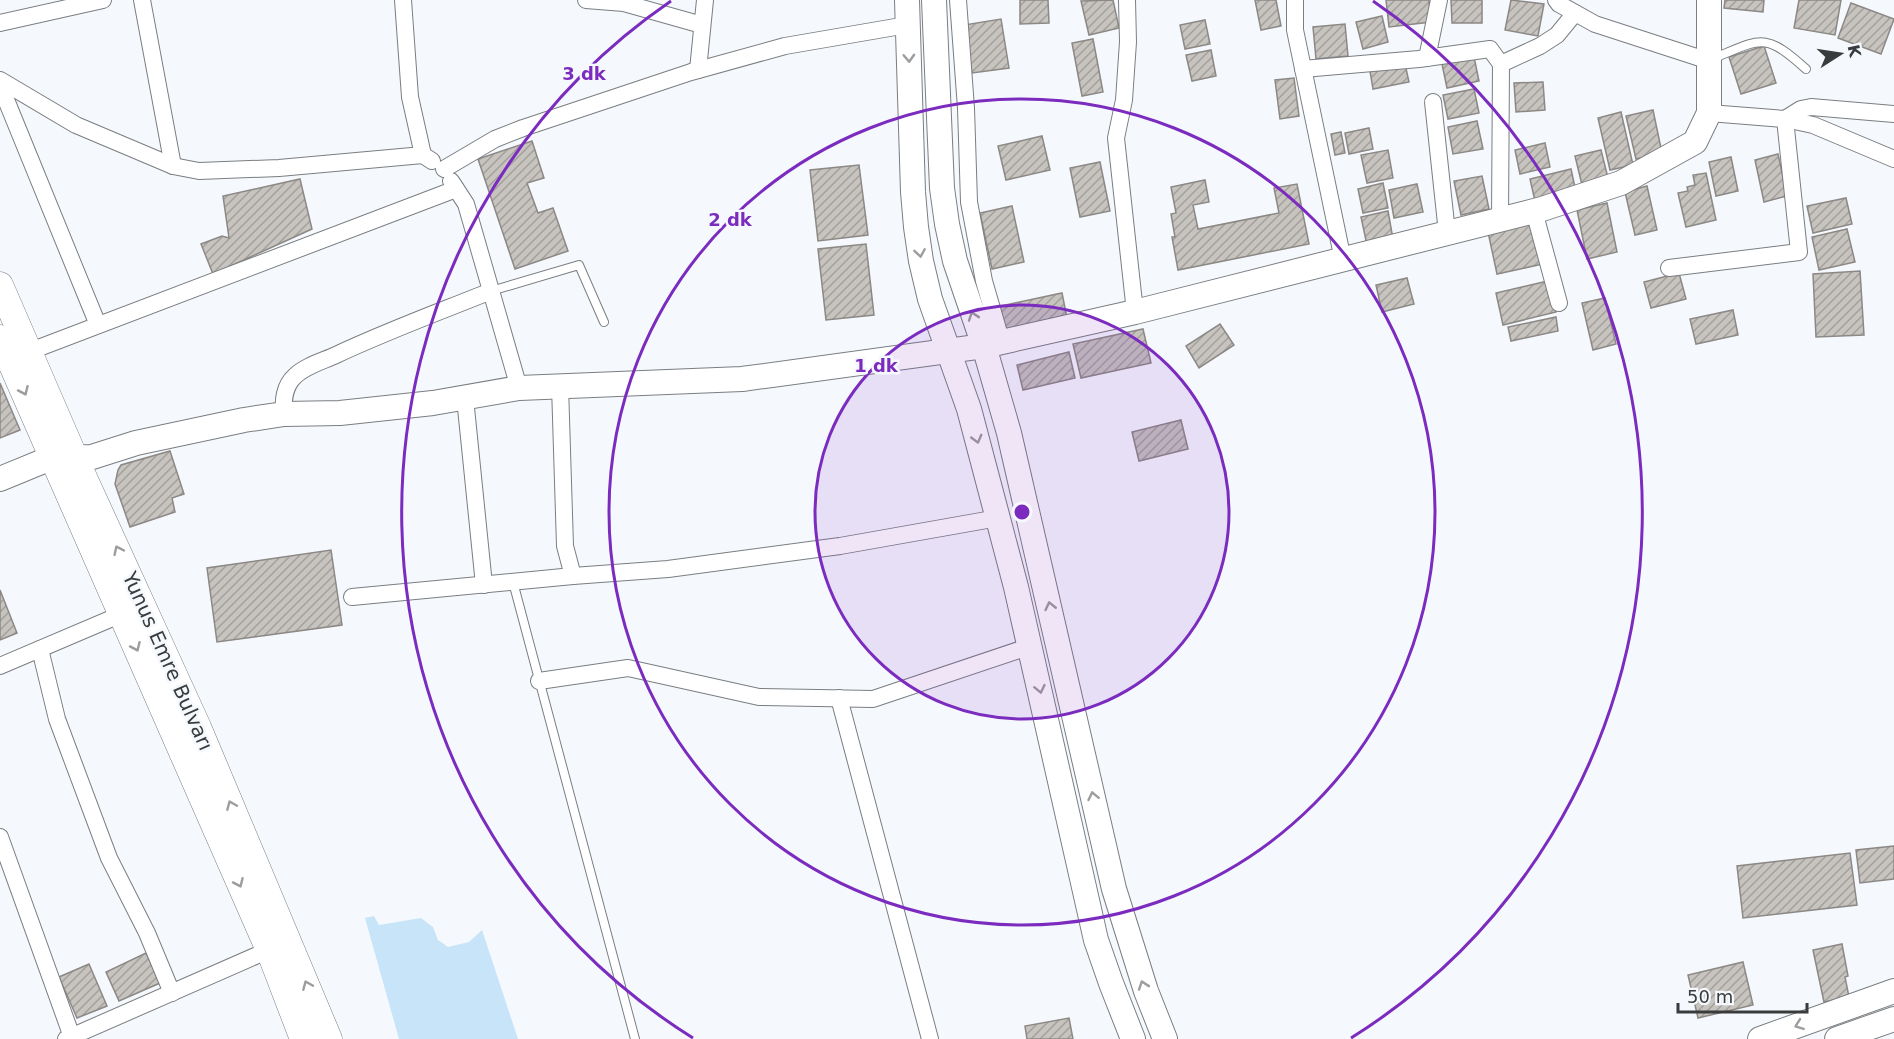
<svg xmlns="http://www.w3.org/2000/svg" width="1894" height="1039" font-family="'DejaVu Sans',sans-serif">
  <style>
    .green { fill: #c8e4f9 }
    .building { fill: url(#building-hatch); stroke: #8c8885; stroke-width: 1.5 }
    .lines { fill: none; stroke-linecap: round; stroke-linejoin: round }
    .lane-casing { stroke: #7a7e81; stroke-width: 10 }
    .street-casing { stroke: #7a7e81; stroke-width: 18 }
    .secondary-casing { stroke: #7a7e81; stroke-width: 26 }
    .primary-casing { stroke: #7a7e81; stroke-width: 27 }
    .lane { stroke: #fff; stroke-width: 8 }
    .street { stroke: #fff; stroke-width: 16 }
    .secondary { stroke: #fff; stroke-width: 24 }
    .primary { stroke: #fff; stroke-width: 26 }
    .oneway { stroke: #9c9d9e }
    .ring { fill: none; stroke: #7b2cbf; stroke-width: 3 }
    .labels { text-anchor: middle; stroke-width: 5; stroke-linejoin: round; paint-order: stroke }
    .street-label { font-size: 20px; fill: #393b3c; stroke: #f5f9fd }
    .centre { fill: #7b2cbf; stroke: #f5f9fd; stroke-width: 3 }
    .ring-label { font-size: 18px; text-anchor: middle; font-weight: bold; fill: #7b2cbf; stroke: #f5f9fd; stroke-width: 5; stroke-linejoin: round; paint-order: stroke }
  </style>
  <defs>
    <pattern id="building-hatch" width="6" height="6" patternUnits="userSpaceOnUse" patternTransform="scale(1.5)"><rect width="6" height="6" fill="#c7c3bf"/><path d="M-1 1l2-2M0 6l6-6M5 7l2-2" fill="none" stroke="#a3a09c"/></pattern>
  </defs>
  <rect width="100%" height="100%" fill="#f5f9fd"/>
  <path class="green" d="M374 916 379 925 421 918 433 927 438 940 448 947 469 942 482 930 518 1039H399L365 918Z"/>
  <g class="building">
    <path d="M1020 0H1048L1049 23 1020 24Z"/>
    <path d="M1113 0 1119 28 1089 35 1081 1Z"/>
    <path d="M1255 0H1276L1281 26 1261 30Z"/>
    <path d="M1386 0H1429L1431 22 1389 27Z"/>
    <path d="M1451 0H1482V23H1452Z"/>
    <path d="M1511 0 1544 4 1538 36 1505 30Z"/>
    <path d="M1725 0H1764L1763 12 1724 8Z"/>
    <path d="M1799 0H1841L1835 35 1794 28Z"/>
    <path d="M1851 3 1894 19 1881 54 1838 38Z"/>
    <path d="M1382 16 1388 42 1363 49 1356 22Z"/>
    <path d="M1001 19 1009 68 972 73 964 25Z"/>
    <path d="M1205 20 1210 44 1185 49 1180 25Z"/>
    <path d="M1345 24 1348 56 1316 59 1313 27Z"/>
    <path d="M1093 39 1103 92 1082 96 1072 43Z"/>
    <path d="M1764 46 1776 83 1741 94 1729 57Z"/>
    <path d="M1211 50 1216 76 1192 81 1186 55Z"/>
    <path d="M1474 57 1479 81 1447 88 1442 64Z"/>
    <path d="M1405 64 1409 82 1373 89 1370 71Z"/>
    <path d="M1294 78 1299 116 1280 119 1275 80Z"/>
    <path d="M1543 82 1545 110 1516 112 1514 83Z"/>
    <path d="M1474 89 1479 113 1448 119 1443 95Z"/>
    <path d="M1653 110 1662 153 1636 159 1626 116Z"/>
    <path d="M1621 112 1633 165 1610 170 1598 118Z"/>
    <path d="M1477 121 1483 149 1453 154 1448 127Z"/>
    <path d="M1369 128 1373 149 1349 154 1345 133Z"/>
    <path d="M1341 132 1345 153 1335 155 1331 134Z"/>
    <path d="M1042 136 1050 170 1006 180 998 146Z"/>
    <path d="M532 141 544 178 527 183 538 213 553 208 568 251 515 269 478 159Z"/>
    <path d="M1545 143 1550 167 1520 174 1515 150Z"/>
    <path d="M1388 150 1393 178 1367 183 1361 155Z"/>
    <path d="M1601 150 1609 182 1583 189 1575 156Z"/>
    <path d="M1778 154 1787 196 1764 202 1755 160Z"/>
    <path d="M1731 157 1738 191 1716 196 1709 162Z"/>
    <path d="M1100 162 1110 211 1080 217 1070 168Z"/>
    <path d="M859 165 868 235 818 241 810 170Z"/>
    <path d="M1571 169 1576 192 1535 201 1530 179Z"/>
    <path d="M1706 173 1716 220 1686 227 1678 193 1688 191 1687 187 1695 185 1693 175Z"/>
    <path d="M1482 176 1489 209 1461 215 1454 181Z"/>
    <path d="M300 179 312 229 213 274 201 244 222 236 229 238 223 196Z"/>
    <path d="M1205 180 1209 202 1193 205 1198 229 1279 213 1274 188 1297 184 1309 244 1178 270 1172 237H1175L1171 214 1176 213 1171 187Z"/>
    <path d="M1383 183 1388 208 1363 213 1358 189Z"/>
    <path d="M1417 184 1423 212 1394 218 1389 190Z"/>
    <path d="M1647 186 1657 230 1635 235 1625 192Z"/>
    <path d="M1846 198 1852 224 1813 233 1807 206Z"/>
    <path d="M1607 203 1617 252 1587 259 1577 210Z"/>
    <path d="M1012 206 1024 262 992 269 980 213Z"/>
    <path d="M1388 211 1393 239 1367 245 1361 217Z"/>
    <path d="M1534 221 1543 264 1497 274 1488 232Z"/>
    <path d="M1847 229 1855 262 1819 270 1812 237Z"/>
    <path d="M866 244 874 315 826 320 818 249Z"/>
    <path d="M1860 271 1864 335 1816 337 1813 274Z"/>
    <path d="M1679 273 1686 299 1651 308 1644 282Z"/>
    <path d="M1407 278 1414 304 1382 312 1376 285Z"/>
    <path d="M1548 281 1556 312 1503 325 1496 293Z"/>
    <path d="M1062 293 1068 323 1002 337 996 307Z"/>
    <path d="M1605 298 1616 344 1593 350 1582 303Z"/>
    <path d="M1733 310 1738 335 1696 344 1690 319Z"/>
    <path d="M1556 317 1558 331 1511 341 1508 327Z"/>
    <path d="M1220 324 1234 345 1199 368 1186 346Z"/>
    <path d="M1143 329 1151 363 1081 378 1073 344Z"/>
    <path d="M1069 352 1075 378 1023 390 1017 365Z"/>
    <path d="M0 383 20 430 0 438Z"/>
    <path d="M1181 420 1188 449 1139 461 1132 432Z"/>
    <path d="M170 451 184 494 172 498 175 512 130 527 115 484 118 470 121 465Z"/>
    <path d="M331 550 342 625 217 642 207 568Z"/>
    <path d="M0 590 17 633 0 640Z"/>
    <path d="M1894 846V879L1860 883 1856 850Z"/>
    <path d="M1850 853 1857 905 1743 918 1737 866Z"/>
    <path d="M1842 944 1848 976 1845 977 1849 997 1824 1002 1813 950Z"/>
    <path d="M146 953 160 983 119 1001 106 972Z"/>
    <path d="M1743 962 1753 1005 1698 1018 1688 975Z"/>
    <path d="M89 964 107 1006 77 1018 59 977Z"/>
    <path d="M1069 1018 1073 1039H1027L1025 1026Z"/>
  </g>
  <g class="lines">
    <g class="lane-casing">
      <g id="lane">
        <path d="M1712 59C1761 39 1764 31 1806 69"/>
        <path d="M491 291 579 265 604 322"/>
        <path d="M513 582 635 1039"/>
      </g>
    </g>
    <g class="street-casing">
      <g id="street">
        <path d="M142 0 173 166"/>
        <path d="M403 0 410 97 423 155 432 161"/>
        <path d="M586 0 624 3 702 25"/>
        <path d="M958 0 966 108 969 202 984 281 1002 343"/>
        <path d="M1127 0 1128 42 1124 100 1116 138 1135 312"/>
        <path d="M1295 0V30L1343 260"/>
        <path d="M1556 0 1559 4 1595 24 1709 61"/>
        <path d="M0 23 103 0"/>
        <path d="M1427 58 1439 0"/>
        <path d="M1303 69 1419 59 1490 49 1501 64"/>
        <path d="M698 70 705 0"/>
        <path d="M0 80 76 125 173 166 199 171 279 168 423 155"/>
        <path d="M0 85 98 325"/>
        <path d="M1433 102 1447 233"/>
        <path d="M1709 113 1785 119 1813 125 1894 159"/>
        <path d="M444 169 495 139 523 128 691 72 785 46 907 25"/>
        <path d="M451 181 466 204 519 388"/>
        <path d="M1534 211 1559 303"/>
        <path d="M1500 220 1501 64 1540 46 1557 35 1575 13"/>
        <path d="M1669 268 1799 252 1785 119 1801 109 1811 107 1894 114"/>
        <path d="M28 352 456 189"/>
        <path d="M560 386 565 546 573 576 668 569 840 546 998 518"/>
        <path d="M465 398 484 585"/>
        <path d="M284 414C283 400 284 386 295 376 305 366 323 361 336 355 387 331 439 312 491 291"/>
        <path d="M352 597 573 576"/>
        <path d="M40 649 57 719 109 858 147 933 172 993"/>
        <path d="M0 666 122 614"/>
        <path d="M539 681 628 668 759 697 873 699 1031 646"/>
        <path d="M839 698 930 1039"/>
        <path d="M0 837 72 1037"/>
        <path d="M66 1039 269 950"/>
      </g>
    </g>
    <g class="secondary-casing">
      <g id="secondary">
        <path d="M907 0 913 192 916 227 921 261 930 299 969 409 1016 587 1096 940 1111 983 1133 1039"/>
        <path d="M934 0 942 188 947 224 955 261 984 346 1009 433 1114 889 1146 991 1165 1039"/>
        <path d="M0 479 51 458 92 457 136 443 244 420 284 414 340 413 433 403 519 388 742 379 984 346 1135 312 1542 209 1621 183 1695 142 1709 113V0"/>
        <path d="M1760 1039 1894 991"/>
        <path d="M1837 1039 1894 1019"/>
      </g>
    </g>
    <g class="primary-casing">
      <g id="primary">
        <path d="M0 285 75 458 198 727 329 1039"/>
        <path d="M0 338 269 950 303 1039"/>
      </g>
    </g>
    <use href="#lane" class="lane"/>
    <use href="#street" class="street"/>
    <use href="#secondary" class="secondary"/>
    <use href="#primary" class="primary"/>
  </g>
  <defs><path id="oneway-chevron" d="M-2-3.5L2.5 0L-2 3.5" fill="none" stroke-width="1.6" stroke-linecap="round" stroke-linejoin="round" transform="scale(1.5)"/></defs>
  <g class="oneway">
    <use href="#oneway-chevron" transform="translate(909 58) rotate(88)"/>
    <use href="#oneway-chevron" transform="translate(920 253) rotate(81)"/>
    <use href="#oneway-chevron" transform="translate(973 316) rotate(-109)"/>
    <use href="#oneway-chevron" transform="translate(24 391) rotate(66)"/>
    <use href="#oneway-chevron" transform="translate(977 439) rotate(75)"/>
    <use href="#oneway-chevron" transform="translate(118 550) rotate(-115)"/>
    <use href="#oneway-chevron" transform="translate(1050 606) rotate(-103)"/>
    <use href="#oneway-chevron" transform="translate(136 647) rotate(66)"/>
    <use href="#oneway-chevron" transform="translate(1040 689) rotate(78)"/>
    <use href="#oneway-chevron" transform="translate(1093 796) rotate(-102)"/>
    <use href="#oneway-chevron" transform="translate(231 805) rotate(-113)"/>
    <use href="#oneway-chevron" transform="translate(239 883) rotate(66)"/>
    <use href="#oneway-chevron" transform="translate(307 985) rotate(-113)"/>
    <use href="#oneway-chevron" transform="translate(1143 985) rotate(-109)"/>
    <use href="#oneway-chevron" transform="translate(1799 1025) rotate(160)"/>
  </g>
  <circle cx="1022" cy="512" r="207" fill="#7b2cbf" fill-opacity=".12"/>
  <g class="ring">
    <circle cx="1022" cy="512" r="207"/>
    <circle cx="1022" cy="512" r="413"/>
    <path d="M693 1038A620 620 0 0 1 671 1M1373 1A620 620 0 0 1 1351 1038"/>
  </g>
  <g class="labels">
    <g class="street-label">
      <text transform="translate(168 661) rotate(66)" y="7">Yunus Emre Bulvarı</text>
    </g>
  </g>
  <circle cx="1022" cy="512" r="9" class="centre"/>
  <g class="ring-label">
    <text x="584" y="80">3 dk</text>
    <text x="730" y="226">2 dk</text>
    <text x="876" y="372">1 dk</text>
  </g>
  <g transform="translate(1840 54) rotate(78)" stroke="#f5f9fd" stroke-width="4.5" paint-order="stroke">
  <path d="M0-4.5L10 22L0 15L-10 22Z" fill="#393b3c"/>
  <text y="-9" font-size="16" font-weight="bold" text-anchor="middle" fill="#393b3c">K</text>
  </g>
  <path d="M1678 1003v9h129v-9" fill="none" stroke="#393b3c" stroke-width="3"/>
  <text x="1687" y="1003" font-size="18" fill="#393b3c" stroke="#f5f9fd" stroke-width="4.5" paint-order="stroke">50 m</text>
</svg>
